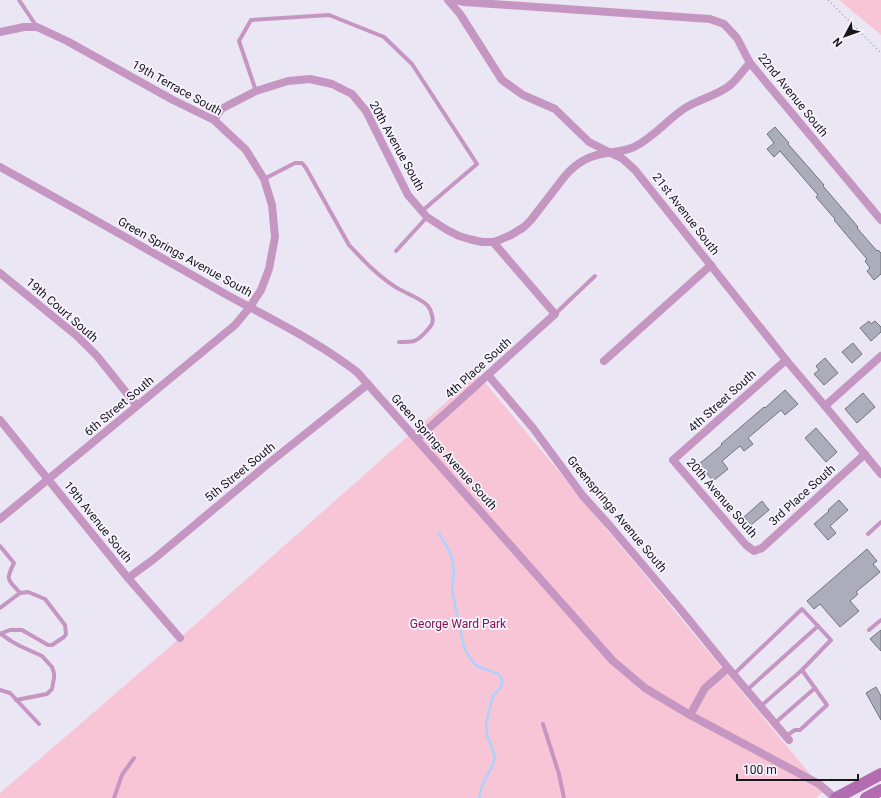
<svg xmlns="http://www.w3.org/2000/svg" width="881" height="798" font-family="Roboto,sans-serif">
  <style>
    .green { fill: #f8c5d7 }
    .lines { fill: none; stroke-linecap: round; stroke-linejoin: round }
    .stream { stroke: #aad3fe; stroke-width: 2.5 }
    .building { fill: #abadba; stroke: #71747f }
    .path { stroke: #a19da8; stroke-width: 1.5; stroke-dasharray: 1 3; stroke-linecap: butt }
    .service { stroke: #c696c3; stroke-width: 4 }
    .minor { stroke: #c696c3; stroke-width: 8 }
    .secondary { stroke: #b26caf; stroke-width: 12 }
    .labels { text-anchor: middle; stroke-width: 3.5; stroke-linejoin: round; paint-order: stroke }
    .street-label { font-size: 12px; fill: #18161b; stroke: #f8f4ff }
    .park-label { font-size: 12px; fill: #84134e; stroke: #f8f4ff }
  </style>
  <rect width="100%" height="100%" fill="#ebe6f3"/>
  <g class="green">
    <path d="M839 0H881V35Z"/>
    <path d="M478 374 824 791 816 798H0V793L180 638Z"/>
  </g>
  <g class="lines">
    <path class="stream" d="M439 533 447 547 452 558 454 571 452 590 464 647C467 653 470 660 476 665 483 671 503 670 502 683 501 690 497 692 493 695L486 724 487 735 495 757 492 766 482 786 479 798"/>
  </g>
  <g class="building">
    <path d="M775 127 789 143 788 144 824 185 823 186 858 227 857 228 877 251 878 250 881 253V274L874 280 867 271 870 268 865 261 867 259 834 220 835 219 816 197 818 195 780 151 774 157 767 149 774 143 767 134Z"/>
    <path d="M869 321 871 324 875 321 881 327V332L871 341 860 328Z"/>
    <path d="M853 343 862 354 852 363 842 352Z"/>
    <path d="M825 358 838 373 824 385 814 374 819 370 816 366Z"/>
    <path d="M785 390 798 404 785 415 781 410 748 438 753 444 744 451 740 446 722 461 728 469 713 481 699 464 722 445 721 444 764 407 765 408Z"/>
    <path d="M863 393 875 407 857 423 845 409Z"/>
    <path d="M816 428 837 452 826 462 805 438Z"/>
    <path d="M839 500 848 510 830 526 836 533 828 540 814 524 829 511 828 510Z"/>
    <path d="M762 501 769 510 751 525 744 517Z"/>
    <path d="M867 549 877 561 873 564 880 572 856 592 858 594 850 601 859 611 840 627 820 604 814 609 807 601Z"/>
    <path d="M881 630V651L870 639Z"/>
    <path d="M876 687 881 696V720L866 693Z"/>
  </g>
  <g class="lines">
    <path class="path" d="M828 0 881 53"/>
    <g class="service">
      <path d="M19 0 37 27"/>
      <path d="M256 91 239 41 251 20 329 15 384 37 412 64 477 164 422 211"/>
      <path d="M264 179 295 163H302L306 168 349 245C363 260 377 275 394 286 402 292 423 299 428 306 431 310 434 319 432 324 429 329 420 339 414 341 410 342 404 342 399 342"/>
      <path d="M396 251 427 217"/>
      <path d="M555 314 595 276"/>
      <path d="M868 534 881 522"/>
      <path d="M0 546 14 563C5 581 8 579 20 593L28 592 45 599 65 625 66 634 64 637 52 645H48L22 630H10L0 634"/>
      <path d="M0 608 20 593"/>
      <path d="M869 630 881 620"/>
      <path d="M1 634 11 641 20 646 42 656 52 667 54 673V678L52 689 47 694 16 700"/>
      <path d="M733 675 802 609 831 640 802 670 827 705 800 730H795L786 736"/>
      <path d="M0 690 10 693 39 724"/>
      <path d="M747 690 818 626"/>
      <path d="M761 706 802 670"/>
      <path d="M775 723 815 688"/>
      <path d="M543 724 559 774 564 798"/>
      <path d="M114 798 122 775 134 758"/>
    </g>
    <g class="minor">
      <path d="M448 0 460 14 502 80 523 95 555 109 589 142 623 159 635 170 786 360 825 406 881 474"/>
      <path d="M456 0 464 2 710 19 724 24 737 38 750 63 881 220"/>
      <path d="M0 32 24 27H37L67 41 173 100 214 120 246 150 264 179 272 205 275 237 269 269 261 290 250 307 235 325 0 519"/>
      <path d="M214 120 221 109 256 91 288 81 310 79 332 84 352 94 366 111 408 195 427 217 447 230 459 236 469 239 482 242H493L555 314 417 439"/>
      <path d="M0 167C76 209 152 252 227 295 271 319 317 341 357 372L613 661 645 688 690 715 819 784 835 798"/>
      <path d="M493 242 497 241 511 235 524 227 531 220 565 176C576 163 590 155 607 153 616 152 625 151 634 147 653 138 667 120 685 108 699 99 716 96 729 86 737 80 743 70 750 63"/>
      <path d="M0 273 77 336 97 356 137 406"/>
      <path d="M786 360 673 460 746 545 754 551 762 548 865 454"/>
      <path d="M604 361 711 265"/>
      <path d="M488 375 533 428 583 496 610 526 681 610 728 668 789 740"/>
      <path d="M825 406 881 356"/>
      <path d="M0 420 128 578 180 638"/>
      <path d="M128 578 154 559 269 463 368 384"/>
      <path d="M690 715 705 688 728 668"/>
    </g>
    <g class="secondary">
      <path d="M836 798 881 774"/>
      <path d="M866 798 881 790"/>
    </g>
  </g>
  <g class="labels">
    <g class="street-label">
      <text transform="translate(177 88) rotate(29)" y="4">19th Terrace South</text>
      <text transform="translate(793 95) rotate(51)" y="4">22nd Avenue South</text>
      <text transform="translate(397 146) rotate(61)" y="4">20th Avenue South</text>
      <text transform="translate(686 214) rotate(52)" y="4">21st Avenue South</text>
      <text transform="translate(185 257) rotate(29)" y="4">Green Springs Avenue South</text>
      <text transform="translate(62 310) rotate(41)" y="4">19th Court South</text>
      <text transform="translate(478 368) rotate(-42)" y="4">4th Place South</text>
      <text transform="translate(722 401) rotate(-42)" y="4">4th Street South</text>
      <text transform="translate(119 406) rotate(-40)" y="4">6th Street South</text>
      <text transform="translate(444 452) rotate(48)" y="4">Green Springs Avenue South</text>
      <text transform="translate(240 472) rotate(-39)" y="4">5th Street South</text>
      <text transform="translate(802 495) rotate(-42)" y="4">3rd Place South</text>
      <text transform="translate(722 498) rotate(49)" y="4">20th Avenue South</text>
      <text transform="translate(617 514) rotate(50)" y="4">Greensprings Avenue South</text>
      <text transform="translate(98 522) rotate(51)" y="4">19th Avenue South</text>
    </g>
    <g class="park-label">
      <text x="458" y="628">George Ward Park</text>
    </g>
  </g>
  <g transform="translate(845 36) rotate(229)" stroke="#f8f4ff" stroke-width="3" paint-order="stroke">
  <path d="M0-3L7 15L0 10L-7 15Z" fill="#18161b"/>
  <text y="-6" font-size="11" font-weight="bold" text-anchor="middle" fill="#18161b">N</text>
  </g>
  <path d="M737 774v6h121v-6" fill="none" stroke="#18161b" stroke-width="2"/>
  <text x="743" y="774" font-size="12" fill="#18161b" stroke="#f8f4ff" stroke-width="3" paint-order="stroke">100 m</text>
</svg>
